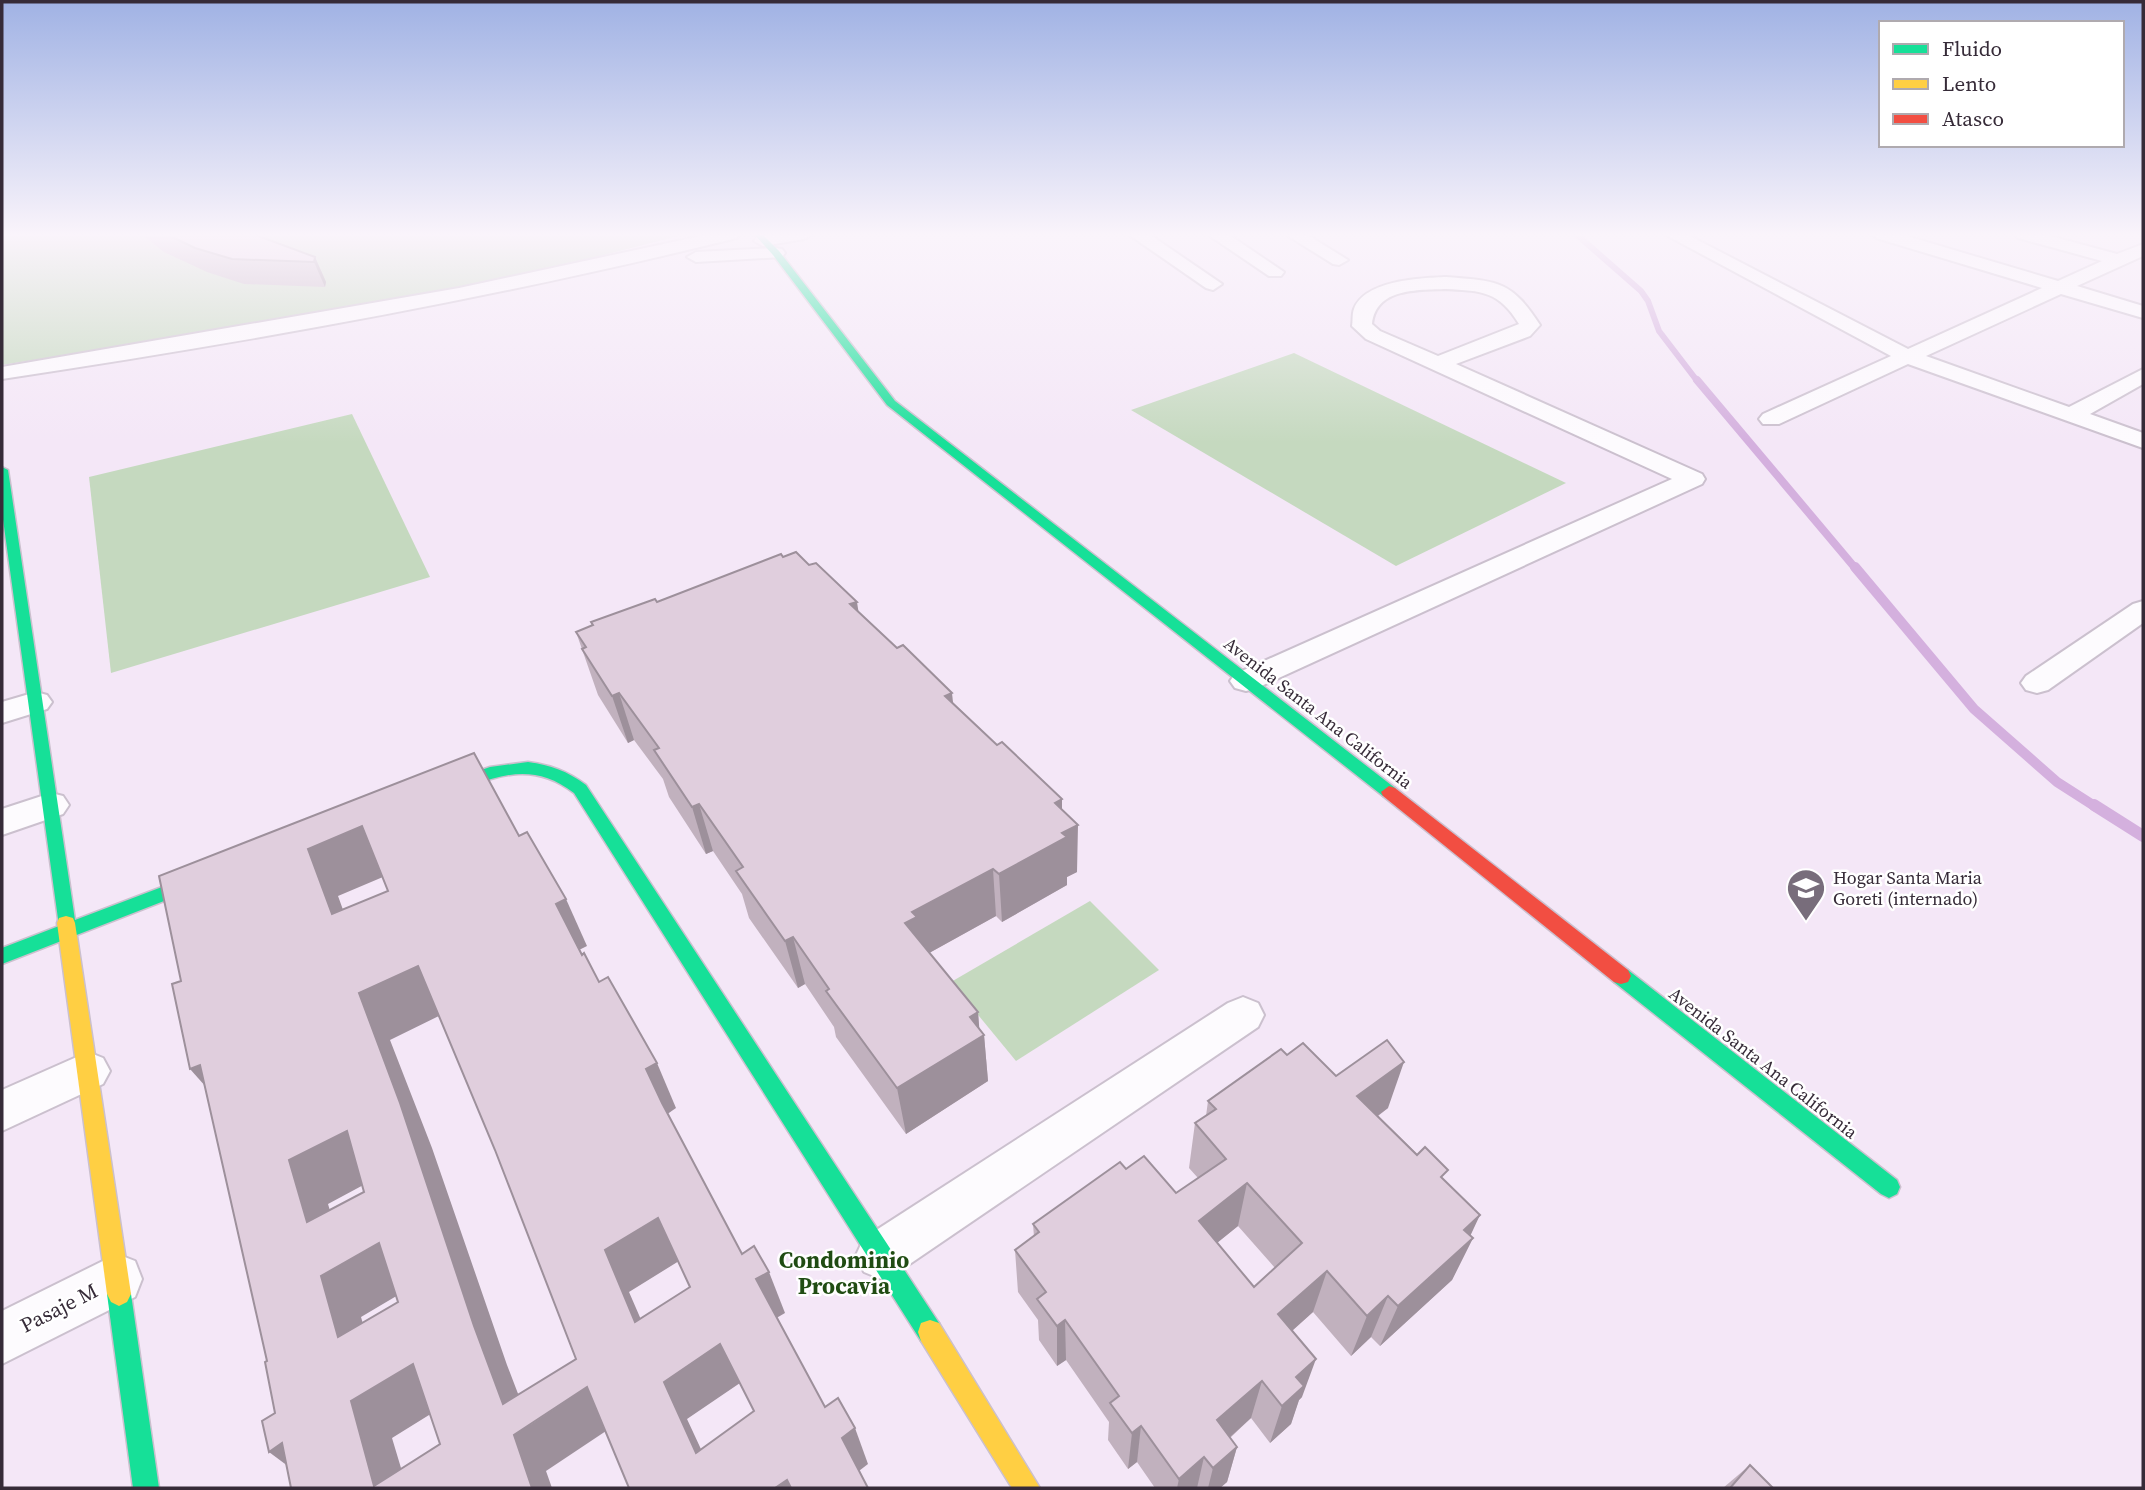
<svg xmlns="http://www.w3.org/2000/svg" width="2145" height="1490" font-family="'Source Serif 4',serif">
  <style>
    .green { fill: #c5d9bf }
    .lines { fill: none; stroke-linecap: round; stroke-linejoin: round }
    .stream-far3 { stroke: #d4b0de; stroke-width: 6 }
    .stream-far2 { stroke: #d4b0de; stroke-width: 8 }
    .stream-far1 { stroke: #d4b0de; stroke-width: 10 }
    .stream { stroke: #d4b0de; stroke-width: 12 }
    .street-casing { stroke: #cbc0ce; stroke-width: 4 }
    .fast-casing { stroke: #cbc0ce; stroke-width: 3 }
    .slow-casing { stroke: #cbc0ce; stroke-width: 3 }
    .jam-casing { stroke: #cbc0ce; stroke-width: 3 }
    .street { fill: #fdfbfe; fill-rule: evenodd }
    .fast { fill: #16e098; fill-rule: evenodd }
    .slow { fill: #ffcf43; fill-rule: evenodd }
    .jam { fill: #f24e42; fill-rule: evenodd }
    .wall { fill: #c1b1be; fill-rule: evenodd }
    .shaded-wall { fill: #9d909b }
    .building { fill: #e0cedd; stroke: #9d909b; stroke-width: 2; fill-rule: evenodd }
    .labels { text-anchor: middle; stroke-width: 5; stroke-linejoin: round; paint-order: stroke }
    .street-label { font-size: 18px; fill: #362b38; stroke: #fff }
    .poi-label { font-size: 18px; fill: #362b38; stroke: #fff; text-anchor: start }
    .near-street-label { font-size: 21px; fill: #362b38; stroke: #fff }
    .near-neighbourhood-label { font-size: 23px; font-weight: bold; fill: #204c13; stroke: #fff }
  </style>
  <rect width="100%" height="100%" fill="#f4e7f7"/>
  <g class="green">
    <path d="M2 234H686L487 285 405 301 2 365Z"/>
    <path d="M1294 353 1566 483 1396 566 1131 410Z"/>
    <path d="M352 414 430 577 111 673 89 477Z"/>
    <path d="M1090 901 1159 970 1016 1061 951 982Z"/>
  </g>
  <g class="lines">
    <path class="stream-far3" d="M1576 234 1641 291 1648 301 1659 331 1698 382"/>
    <path class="stream-far2" d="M1697 380 1856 569"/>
    <path class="stream-far1" d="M1855 567 1974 709 2057 782 2096 807"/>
    <path class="stream" d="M2094 805 2143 836"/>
    <g class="street-casing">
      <g id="street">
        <path d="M710 234H740L737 238C495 298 248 342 2 379V367L459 288Z"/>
        <path d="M774 234H813L804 239 763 246 754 241 757 237Z"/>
        <path d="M1128 234H1149L1222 284 1213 290 1206 288Z"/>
        <path d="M1207 234H1228L1284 272 1281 276H1269Z"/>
        <path d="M1285 234H1306L1348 260 1339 265 1333 264Z"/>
        <path d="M1664 234H1686L1908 349 2042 288 1876 238 1873 234H1900L2058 281 2102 261 2018 238 2015 234H2043L2117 254 2143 244V256L2077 286 2143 306V318L2061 294 1926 356 2069 407 2143 369V384L2090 414 2143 433V448L1908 364 1779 424H1763L1759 419 1763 414 1891 356Z"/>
        <path d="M776 248 782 249 785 253 782 257 696 262 687 257 696 252Z"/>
        <path d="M1446 277C1497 281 1511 280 1540 325L1530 336 1456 364 1702 474 1705 479 1702 484 1257 688 1246 691 1235 688 1230 681 1235 674 1672 479 1366 339 1352 326C1353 321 1352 314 1354 309 1365 280 1421 278 1446 277ZM1446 289C1482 291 1499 291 1519 324L1438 356 1380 331 1372 324C1376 288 1417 290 1446 289Z"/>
        <path d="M2143 601V623L2048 690 2037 693 2026 690 2021 683 2026 676 2133 604Z"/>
        <path d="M36 692 47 695 52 702 47 709 2 723V702Z"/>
        <path d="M51 793 63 796 69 805 63 814 2 835V809Z"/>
        <path d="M1243 997 1258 1003 1264 1015 1258 1027 898 1272 881 1279 864 1272 856 1255 864 1238 1228 1003Z"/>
        <path d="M88 1052 103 1058 110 1071 103 1084 2 1131V1090Z"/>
        <path d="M117 1254 135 1261 142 1279 135 1297 2 1364V1311Z"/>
      </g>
    </g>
    <g class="fast-casing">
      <g id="fast">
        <path d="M754 234H762L779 251 895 401 1395 788 1397 792 1395 796H1383L887 405 773 255Z"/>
        <path d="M2 467 8 470 75 920 212 868 218 870 221 875 218 880 2 964V948L59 926 2 512Z"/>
        <path d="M528 762C551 765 567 771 586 785L939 1323 942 1332 939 1341 930 1344 921 1341 574 793C525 755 486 783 435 798L427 792 429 788 490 767Z"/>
        <path d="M1621 968 1628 970 1897 1180 1900 1187 1897 1194 1889 1198 1881 1194 1614 982 1611 976 1614 970Z"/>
        <path d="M119 1282 127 1286 131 1294 159 1488H133L107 1294 111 1286Z"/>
      </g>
    </g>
    <g class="slow-casing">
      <g id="slow">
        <path d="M66 916 73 918 75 923 131 1294 127 1302 119 1306 111 1302 107 1294 57 923 59 918Z"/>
        <path d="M930 1320 939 1323 1040 1488H1012L921 1341 918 1332 921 1323Z"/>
      </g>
    </g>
    <g class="jam-casing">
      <path id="jam" d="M1389 786 1395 788 1628 970 1631 976 1628 982 1621 984 1614 982 1383 796 1381 792Z"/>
    </g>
    <use href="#street" class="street"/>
    <use href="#fast" class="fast"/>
    <use href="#slow" class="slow"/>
    <use href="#jam" class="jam"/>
  </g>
  <g class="wall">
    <path d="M143 234H253L315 257 326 282 325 287 244 284 207 272 164 252 145 237Z"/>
    <path d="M657 602 859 612 997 745 1062 799V810L1077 872 1067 877V885L1002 922 996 916 929 953 978 1012 979 1030 984 1035 988 1081 906 1134 836 1037 834 1027 805 984 798 988 749 918 742 894 713 851 706 854 669 797 663 779 634 740 628 743 598 695 576 632 592 626 591 622Z"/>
    <path d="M1287 1055 1336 1076 1388 1108 1378 1116 1444 1180 1470 1235 1473 1238 1452 1280 1380 1346 1371 1337 1351 1356 1313 1312 1292 1331 1302 1397 1299 1400 1291 1424 1270 1443 1251 1418 1230 1438 1237 1447 1227 1482 1220 1488H1155L1137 1462 1128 1469 1108 1440 1109 1422 1066 1360 1057 1366 1039 1340 1038 1320 1018 1292 1015 1250 1034 1237 1033 1224 1126 1169 1176 1193 1198 1178 1189 1168 1195 1123 1206 1116 1208 1101ZM1238 1226 1275 1268 1254 1287 1217 1243Z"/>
    <path d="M1750 1465 1774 1488H1723Z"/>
  </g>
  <g class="shaded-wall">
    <path d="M315 257 326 282 325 287 314 262Z"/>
    <path d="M857 602 864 647 850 604Z"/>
    <path d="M619 693 634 740 628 743 612 696Z"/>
    <path d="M952 693 957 739 945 696Z"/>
    <path d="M1062 799V832L1078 825 1077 872 1067 877V885L1002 922 999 874 1055 803Z"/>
    <path d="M699 804 713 851 706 854 692 807Z"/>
    <path d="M362 826 390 874 338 896 362 962 332 914 308 849Z"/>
    <path d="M993 869 996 916 922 957 905 923 912 912Z"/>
    <path d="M566 899 587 946 577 951 556 904Z"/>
    <path d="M793 937 805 984 798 988 785 941Z"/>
    <path d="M418 966 447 1012 390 1040 432 1148 507 1365 530 1425 587 1387 615 1425 546 1471 552 1488H532L503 1404 474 1326 359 993Z"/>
    <path d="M978 1012 980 1037 984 1035 988 1081 906 1134 897 1088 970 1017Z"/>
    <path d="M1404 1062 1388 1108 1344 1141 1357 1096Z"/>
    <path d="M657 1063 676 1108 666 1115 646 1069Z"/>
    <path d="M200 1065 231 1115 190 1069Z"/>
    <path d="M347 1131 382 1175 328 1204 345 1262 379 1243 415 1285 361 1317 378 1376 338 1337 289 1160Z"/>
    <path d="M1247 1183 1238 1226 1192 1263 1199 1221Z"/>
    <path d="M1480 1215 1466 1245 1473 1238 1452 1280 1380 1346 1398 1306 1464 1230Z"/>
    <path d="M658 1218 679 1261 629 1292 659 1361 635 1322 605 1250Z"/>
    <path d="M1327 1271 1313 1312 1266 1354 1278 1314Z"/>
    <path d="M769 1272 785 1313 773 1320 756 1279Z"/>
    <path d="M1388 1296 1371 1337 1351 1356 1367 1316Z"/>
    <path d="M1065 1320 1066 1360 1057 1366V1326Z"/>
    <path d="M720 1344 740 1383 687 1419 719 1488 696 1453 664 1382Z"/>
    <path d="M1316 1359 1302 1397 1299 1400 1291 1424 1270 1443 1282 1406 1296 1377Z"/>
    <path d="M413 1364 450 1402 392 1438 407 1488 374 1486 351 1401Z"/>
    <path d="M1262 1381 1251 1418 1208 1457 1217 1420Z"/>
    <path d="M1141 1426 1137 1462 1128 1469 1132 1433Z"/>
    <path d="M855 1428 868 1464 855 1474 842 1438Z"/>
    <path d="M282 1443 316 1487 269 1452Z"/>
    <path d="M1237 1447 1227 1482 1220 1488H1208L1213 1468Z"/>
    <path d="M1204 1457 1197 1488H1177L1179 1479Z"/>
    <path d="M787 1480 791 1488H775Z"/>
  </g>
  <g class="building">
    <path d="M166 234H253L315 257 314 262 232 259 195 248Z"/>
    <path d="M796 552 809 565 816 563 857 602 850 604 897 648 903 645 952 693 945 696 997 745 1002 742 1062 799 1055 803 1078 825 1062 833 1067 837 999 874 993 869 912 912 917 917 905 923 978 1012 970 1017 984 1035 897 1088 826 991 829 989 793 937 785 941 736 871 743 867 699 804 692 807 654 750 659 748 619 693 612 696 582 649 586 647 576 632 593 625 591 622 655 599 657 602 781 554 783 557Z"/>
    <path d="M474 753 519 836 527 832 566 899 556 904 582 955 584 953 599 982 608 977 657 1063 646 1069 662 1103 742 1254 754 1246 769 1272 756 1279 825 1407 838 1398 855 1428 842 1438 868 1488H791L787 1480 775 1488H629L587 1387 514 1435 532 1488H291L282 1443 269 1452 262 1421 275 1413 265 1362 267 1361 200 1065 190 1069 172 984 181 981 159 876ZM362 826 388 891 332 914 308 849ZM418 966 495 1150 576 1359 503 1404 474 1326 400 1103 359 993ZM347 1131 364 1192 307 1222 289 1160ZM658 1218 690 1287 635 1322 605 1250ZM379 1243 398 1302 338 1337 321 1276ZM720 1344 754 1411 696 1453 664 1382ZM413 1364 440 1444 374 1486 351 1401Z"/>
    <path d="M1387 1040 1404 1062 1357 1096 1417 1155 1425 1147 1448 1170 1441 1177 1480 1215 1464 1230 1473 1238 1398 1306 1388 1296 1367 1316 1327 1271 1278 1314 1316 1359 1296 1377 1304 1386 1282 1406 1262 1381 1217 1420 1237 1447 1213 1468 1204 1457 1179 1479 1141 1426 1132 1433 1110 1403 1119 1396 1065 1320 1057 1326 1037 1299 1046 1292 1015 1250 1039 1232 1033 1224 1120 1162 1126 1169 1144 1156 1176 1193 1226 1159 1195 1123 1216 1109 1208 1101 1281 1049 1287 1055 1303 1043 1336 1076ZM1247 1183 1302 1243 1254 1287 1199 1221Z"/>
    <path d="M1750 1465 1773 1488H1730Z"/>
  </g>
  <linearGradient id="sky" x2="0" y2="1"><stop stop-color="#a0b2e4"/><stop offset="0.53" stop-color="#faf4fb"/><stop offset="1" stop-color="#faf4fb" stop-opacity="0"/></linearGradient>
  <rect width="2145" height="443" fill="url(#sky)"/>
  <defs>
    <g id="school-pin" transform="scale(2.0125)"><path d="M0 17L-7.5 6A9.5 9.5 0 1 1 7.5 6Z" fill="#786d7b" stroke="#fff"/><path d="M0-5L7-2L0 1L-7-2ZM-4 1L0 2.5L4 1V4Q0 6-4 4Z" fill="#fff"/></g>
  </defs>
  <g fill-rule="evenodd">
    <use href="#school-pin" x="1806" y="888"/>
  </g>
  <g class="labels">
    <g class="street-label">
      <text transform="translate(1318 713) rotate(38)" y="6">Avenida Santa Ana California</text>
      <text transform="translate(1763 1063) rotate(38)" y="6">Avenida Santa Ana California</text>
    </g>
    <g class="poi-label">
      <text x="1833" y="884">Hogar Santa Maria<tspan x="1833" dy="21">Goreti (internado)</tspan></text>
    </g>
    <g class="near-street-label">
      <text transform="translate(59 1308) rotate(-27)" y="7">Pasaje M</text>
    </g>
    <g class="near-neighbourhood-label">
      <text x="844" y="1268">Condominio<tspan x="844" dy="26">Procavia</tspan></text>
    </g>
  </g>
  <rect width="2145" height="1490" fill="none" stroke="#362b38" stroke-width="7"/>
  <rect x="1879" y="21" width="245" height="126" fill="#ffffff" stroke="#afaaaf" stroke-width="2"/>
  <rect x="1893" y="44" width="35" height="10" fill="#16e098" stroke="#afaaaf" stroke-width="2"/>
  <text x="1942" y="56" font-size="21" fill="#362b38">Fluido</text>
  <rect x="1893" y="79" width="35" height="10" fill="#ffcf43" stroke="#afaaaf" stroke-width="2"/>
  <text x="1942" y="91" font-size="21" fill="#362b38">Lento</text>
  <rect x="1893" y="114" width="35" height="10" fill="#f24e42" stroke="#afaaaf" stroke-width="2"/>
  <text x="1942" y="126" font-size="21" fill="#362b38">Atasco</text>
</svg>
